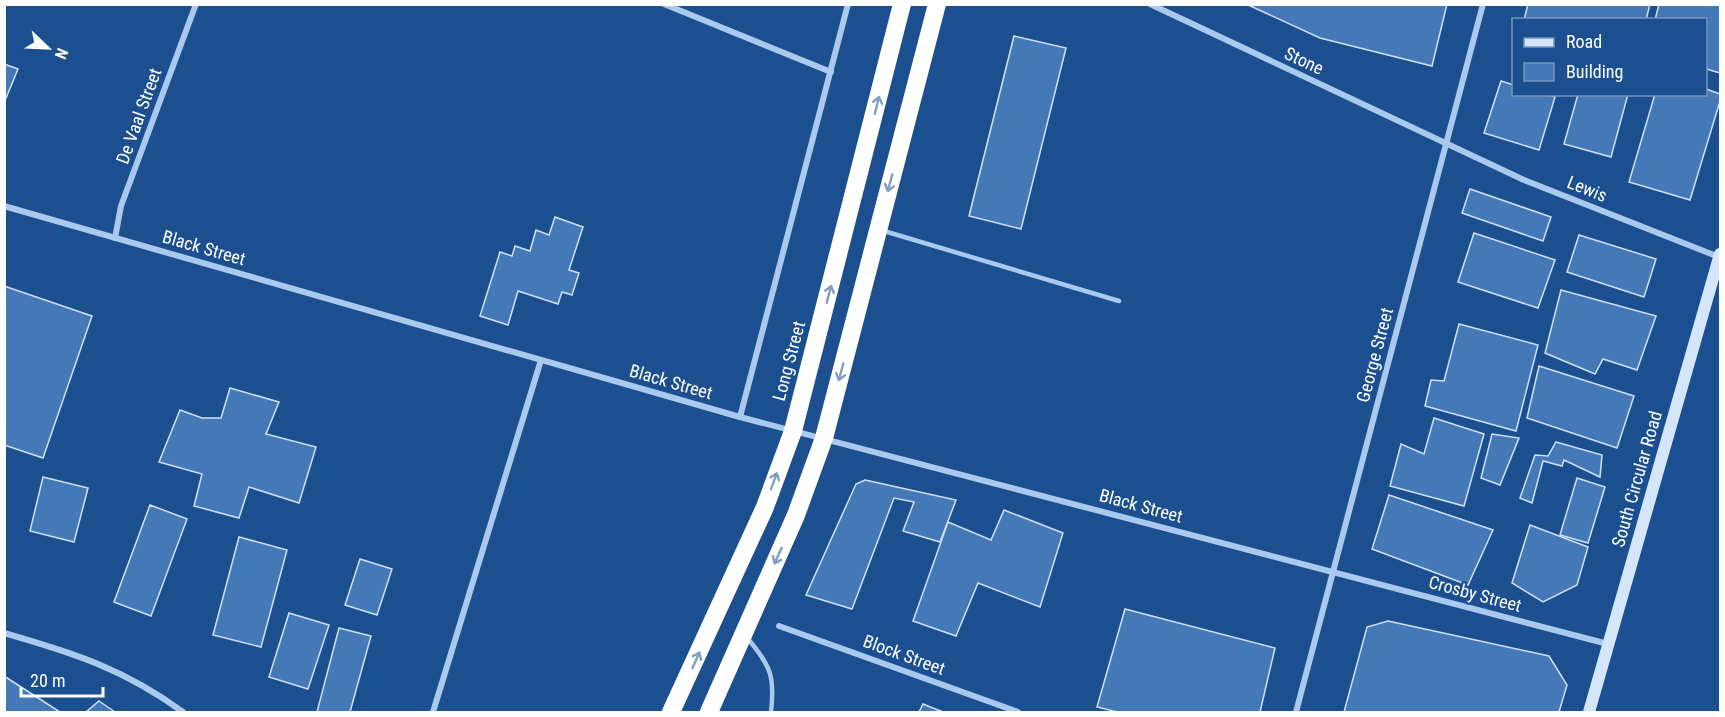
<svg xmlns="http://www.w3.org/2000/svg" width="1725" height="717" font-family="'Roboto Condensed',sans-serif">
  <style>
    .building { fill: #4478b7; stroke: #cfe3fa; stroke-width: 1.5 }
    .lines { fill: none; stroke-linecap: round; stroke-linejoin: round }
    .lane { stroke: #a9c9ee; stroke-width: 4.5 }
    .street { stroke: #a9c9ee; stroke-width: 6 }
    .secondary { stroke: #d6e6fa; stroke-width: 12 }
    .highway { stroke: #fff; stroke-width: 18 }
    .oneway { stroke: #829ec1 }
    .labels { text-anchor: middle; stroke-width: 4.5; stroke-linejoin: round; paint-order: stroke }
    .street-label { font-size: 18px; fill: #fff; stroke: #1b4f8f }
  </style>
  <rect width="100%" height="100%" fill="#1b4f8f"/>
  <g class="building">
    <path d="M1246 4H1447L1432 66 1320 38Z"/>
    <path d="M1528 4H1650L1646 20H1524Z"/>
    <path d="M1659 4H1720V73L1706 69V20H1655Z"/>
    <path d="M1014 36 1066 48 1021 229 969 216Z"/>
    <path d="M4 64 18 69 4 103Z"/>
    <path d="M1501 81 1514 85V94H1546L1555 97 1539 150 1484 133Z"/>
    <path d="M1706 89 1720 94V101L1690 200 1629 182 1655 94H1706Z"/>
    <path d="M1578 94H1628L1611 157 1564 144Z"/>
    <path d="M1470 189 1551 217 1543 241 1462 213Z"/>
    <path d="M555 217 583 227 569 270 579 273 572 295 562 292 558 304 518 291 508 325 480 316 500 252 512 256 515 246 530 251 536 230 549 235Z"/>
    <path d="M1474 233 1555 260 1538 308 1458 282Z"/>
    <path d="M1579 235 1656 259 1644 297 1567 272Z"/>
    <path d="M4 286 92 316 43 458 4 445Z"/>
    <path d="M1561 290 1656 316 1637 370 1603 359 1595 374 1545 353Z"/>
    <path d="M1459 324 1538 345 1516 431 1425 406 1431 380 1444 381Z"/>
    <path d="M1539 366 1634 396 1617 448 1527 418Z"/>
    <path d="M230 388 279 402 266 434 316 447 299 503 249 487 239 518 194 506 202 474 159 462 180 410 202 418H221Z"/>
    <path d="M1434 418 1484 434 1464 506 1390 486 1401 444 1424 454Z"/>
    <path d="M1492 434 1519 438 1500 485 1481 478Z"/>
    <path d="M1556 442 1602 455 1600 477 1564 460 1562 466 1543 461 1532 503 1520 498 1535 455 1548 456Z"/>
    <path d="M43 477 88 488 74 542 30 531Z"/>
    <path d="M1577 478 1605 487 1588 543 1560 535Z"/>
    <path d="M865 480 956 500 940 542 903 531 914 502 894 498 852 609 806 595 856 484Z"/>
    <path d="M1389 495 1493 530 1468 585 1372 549Z"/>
    <path d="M150 505 187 519 151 616 114 602Z"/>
    <path d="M1004 510 1063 533 1040 607 978 583 956 636 913 621 948 522 991 540Z"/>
    <path d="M1530 525 1588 547 1577 585 1543 602 1512 583Z"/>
    <path d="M239 537 287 550 261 647 213 635Z"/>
    <path d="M360 559 392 569 377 615 345 605Z"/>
    <path d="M1125 609 1275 648 1260 712H1117L1097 707Z"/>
    <path d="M289 613 329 625 308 689 269 677Z"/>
    <path d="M1388 621 1549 656 1567 685 1559 712H1344L1367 627Z"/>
    <path d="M339 628 371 636 350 712H317Z"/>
    <path d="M4 676 60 712H4Z"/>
    <path d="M99 701 115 712H86Z"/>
    <path d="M923 704 943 712H919Z"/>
  </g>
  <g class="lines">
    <g class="lane">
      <path d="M884 231 1119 301"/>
      <path d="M748 639C771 666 775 677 771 712"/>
    </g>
    <g class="street">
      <path d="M664 4 831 72"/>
      <path d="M1150 4 1524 180 1719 257"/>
      <path d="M4 206 740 417 1608 644"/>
      <path d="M115 238 121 206 196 4"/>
      <path d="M740 417 848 4"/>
      <path d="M779 626 1018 712"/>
      <path d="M4 633C74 653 124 669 183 712"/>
      <path d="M433 712 541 360"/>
      <path d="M1296 712 1483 4"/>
    </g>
    <path class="secondary" d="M1589 712 1720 254"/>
    <g class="highway">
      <path d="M671 712 765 507 793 431 902 4"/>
      <path d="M709 712 796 515 824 438 937 4"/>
    </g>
  </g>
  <defs><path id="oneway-shaft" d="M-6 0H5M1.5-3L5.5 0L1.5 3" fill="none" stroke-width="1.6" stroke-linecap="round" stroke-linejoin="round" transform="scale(1.5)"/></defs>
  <g class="oneway">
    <use href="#oneway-shaft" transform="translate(877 105) rotate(-76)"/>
    <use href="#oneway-shaft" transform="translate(890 183) rotate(105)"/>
    <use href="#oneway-shaft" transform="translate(829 294) rotate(-75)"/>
    <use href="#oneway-shaft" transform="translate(841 372) rotate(105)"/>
    <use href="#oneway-shaft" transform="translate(774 481) rotate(-70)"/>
    <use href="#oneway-shaft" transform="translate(778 556) rotate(114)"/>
    <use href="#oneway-shaft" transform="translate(696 660) rotate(-66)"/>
  </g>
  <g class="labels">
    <g class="street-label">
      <text transform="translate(1304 61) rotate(25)" y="6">Stone</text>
      <text transform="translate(139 116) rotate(-70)" y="6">De Vaal Street</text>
      <text transform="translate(1587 189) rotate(22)" y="6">Lewis</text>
      <text transform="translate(204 248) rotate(16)" y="6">Black Street</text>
      <text transform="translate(1375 355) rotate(-75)" y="6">George Street</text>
      <text transform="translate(789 361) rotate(-75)" y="6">Long Street</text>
      <text transform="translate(671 382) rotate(16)" y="6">Black Street</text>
      <text transform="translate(1637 479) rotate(-74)" y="6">South Circular Road</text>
      <text transform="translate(1141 506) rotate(15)" y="6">Black Street</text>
      <text transform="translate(1475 594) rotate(15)" y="6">Crosby Street</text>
      <text transform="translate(904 655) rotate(20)" y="6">Block Street</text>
    </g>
  </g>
  <rect width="1725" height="717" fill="none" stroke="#ffffff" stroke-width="12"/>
  <rect x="1512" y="18" width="195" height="78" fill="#1b4f8f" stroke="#7695bc" stroke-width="1.5"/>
  <rect x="1524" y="38" width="30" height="9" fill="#d6e6fa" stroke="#7695bc" stroke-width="1.5"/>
  <text x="1566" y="48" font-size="18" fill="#ffffff">Road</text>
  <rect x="1524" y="63" width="30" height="18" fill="#4478b7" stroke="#7695bc" stroke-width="1.5"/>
  <text x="1566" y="78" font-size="18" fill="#ffffff">Building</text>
  <g transform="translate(48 48) rotate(113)" stroke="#1b4f8f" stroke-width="4.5" paint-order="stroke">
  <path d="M0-4.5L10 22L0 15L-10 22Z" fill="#ffffff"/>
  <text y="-9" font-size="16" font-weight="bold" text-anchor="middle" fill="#ffffff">N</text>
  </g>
  <path d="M21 687v9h82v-9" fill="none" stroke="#ffffff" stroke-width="3"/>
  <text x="30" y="687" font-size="18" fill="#ffffff" stroke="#1b4f8f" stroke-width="4.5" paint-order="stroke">20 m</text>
</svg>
